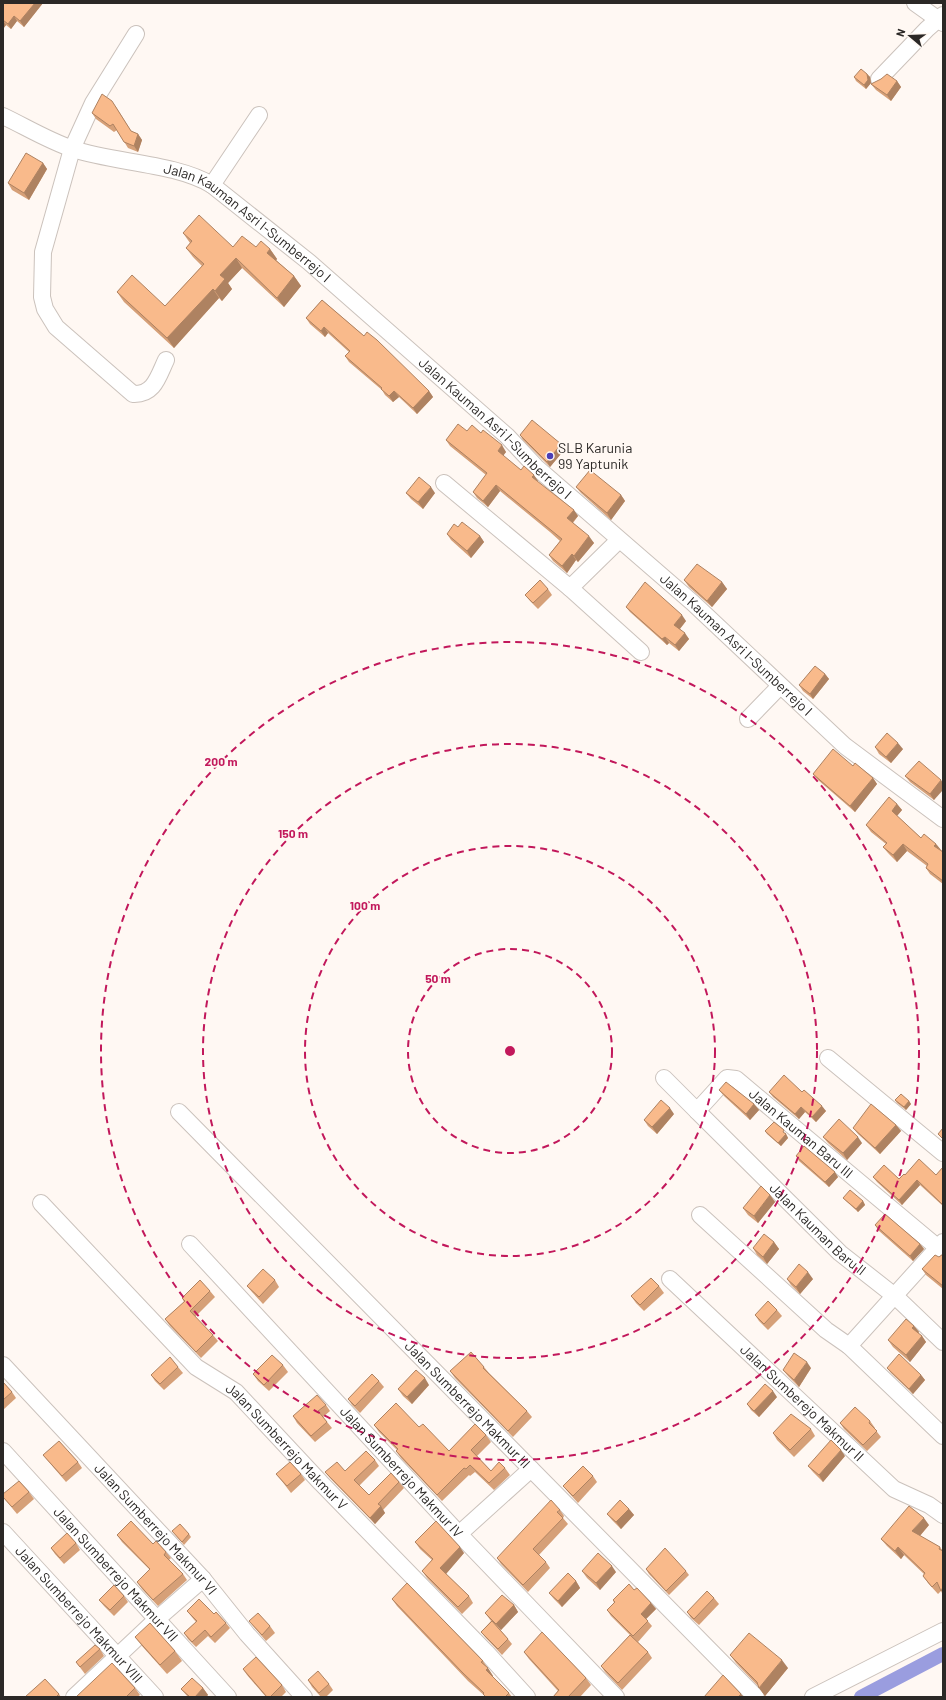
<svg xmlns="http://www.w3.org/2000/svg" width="946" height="1700" font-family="Barlow,sans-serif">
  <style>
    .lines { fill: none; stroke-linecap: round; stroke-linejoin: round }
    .canal { stroke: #9a9ddf; stroke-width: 14 }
    .minor-casing { stroke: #cbc2bc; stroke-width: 18 }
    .minor { stroke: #fff; stroke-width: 16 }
    .wall { fill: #d6a078 }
    .shaded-wall { fill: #ae8261 }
    .building { fill: #f9ba8b; stroke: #ae8261 }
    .ring { fill: none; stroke: #c2185b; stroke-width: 2; stroke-dasharray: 7 5 }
    .poi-dot { fill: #4b3eb5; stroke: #fff8f3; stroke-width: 1.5 }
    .labels { text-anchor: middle; stroke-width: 3.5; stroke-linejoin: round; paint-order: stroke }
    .street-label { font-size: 14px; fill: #2b2826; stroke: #fff8f3 }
    .poi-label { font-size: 14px; fill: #2b2826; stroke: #fff8f3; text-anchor: start }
    .centre { fill: #c2185b; stroke: #fff8f3; stroke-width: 2 }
    .ring-label { font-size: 12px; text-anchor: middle; font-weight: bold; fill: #c2185b; stroke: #fff8f3; stroke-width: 3.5; stroke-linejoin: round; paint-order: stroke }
  </style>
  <rect width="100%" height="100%" fill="#fff8f3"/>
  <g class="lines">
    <path class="canal" d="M861 1697 943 1654"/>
    <g class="minor-casing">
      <g id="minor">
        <path d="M915 3 943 23"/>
        <path d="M136 34 93 103 72 149 43 252 42 297 45 309 56 327 133 394C154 395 158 377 166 360"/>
        <path d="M879 79 927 29 943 15"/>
        <path id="s1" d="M3 116C26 127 49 141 73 149 115 163 175 163 212 185L309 262 507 436 536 467 693 603 845 746 943 819"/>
        <path d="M212 185 259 115"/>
        <path d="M444 483 570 588 619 540"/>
        <path d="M570 588 641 652"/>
        <path d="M748 719 780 686"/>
        <path d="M828 1058 943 1153"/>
        <path id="s2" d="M664 1078 697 1111 727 1078 736 1079 943 1252"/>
        <path id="s3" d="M697 1111 840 1253 896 1297 943 1342"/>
        <path id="s4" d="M179 1112 756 1697"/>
        <path id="s5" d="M41 1203 196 1367 236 1392 321 1483 486 1652 527 1697"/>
        <path d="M700 1215 826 1330 849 1346 943 1436"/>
        <path id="s6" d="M190 1244 459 1534 616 1697"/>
        <path id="s7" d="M670 1279 894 1489 929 1505 943 1515"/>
        <path d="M849 1346 943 1242"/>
        <path id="s8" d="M3 1365 203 1579 247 1634 304 1697"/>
        <path id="s9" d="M3 1451 228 1697"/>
        <path id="s10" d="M3 1532 155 1697"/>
        <path d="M459 1534 531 1469"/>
        <path d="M74 1697 157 1619 203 1579"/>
        <path d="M813 1697 943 1631"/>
      </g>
    </g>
    <use href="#minor" class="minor"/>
  </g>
  <g class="wall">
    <path d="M3 3H43L24 27 17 21 11 29 6 25 3 29Z"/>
    <path d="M867 74 870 77 871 83 866 89 856 81 854 77Z"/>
    <path d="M897 81 901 87 891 101 876 90 871 84Z"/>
    <path d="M116 107 131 131 138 134 142 140 138 152 128 148 117 130 114 132 96 119 92 113Z"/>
    <path d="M43 163 47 169 29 200 12 190 8 183Z"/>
    <path d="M183 233 233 247H256L270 249 277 259 276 260 294 276 301 286 284 307 242 268 228 283 232 289 222 301 219 298 174 348 124 302 117 292 165 306 202 266 193 257 186 248 190 243Z"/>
    <path d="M322 300 429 391 433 397 417 414 399 397 393 402 385 395 382 390 349 362 345 356 349 352 328 333 325 337 310 324 306 318Z"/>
    <path d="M467 431 481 433 506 452 503 456 521 470 538 481V482L578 516 573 523 594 543 578 562 576 560 567 573 553 561 549 555 560 541 550 532 500 491 488 507 477 498 473 492 486 475 450 446 446 440Z"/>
    <path d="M520 435 561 444 565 449 550 467 523 440Z"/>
    <path d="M576 487 621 495 625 501 611 520 581 493Z"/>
    <path d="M406 493H435L423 509 411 499Z"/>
    <path d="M458 527 480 536 484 542 471 558 451 540 447 534Z"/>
    <path d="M684 580 722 582 727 589 712 607 689 587Z"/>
    <path d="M548 589 552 595 538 609 530 601 525 595Z"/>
    <path d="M626 607 686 621 680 629 689 639 679 651 669 643 667 645 630 612Z"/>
    <path d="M825 674 829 679 813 699 803 691 799 685Z"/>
    <path d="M875 747 903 749 891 763 879 754Z"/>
    <path d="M813 774 873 778 877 784 855 812 818 780Z"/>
    <path d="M905 776 943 783 934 800 910 782Z"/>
    <path d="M897 804 902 810 897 816 921 838 936 844 941 850 943 852V884L930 874 926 868 927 866 907 851 897 862 888 853 883 847 886 844 871 832 866 825Z"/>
    <path d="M719 1090 754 1104 759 1110 750 1120 724 1096Z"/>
    <path d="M769 1092H802L826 1111 816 1122 805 1112 799 1119 773 1097Z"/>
    <path d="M895 1100 909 1101 911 1104 906 1110 897 1103Z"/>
    <path d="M674 1114 657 1134 648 1126 644 1120Z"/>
    <path d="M896 1125 901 1131 880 1154 858 1134 853 1128Z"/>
    <path d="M765 1131 786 1133V1134L788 1138 781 1146 767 1134Z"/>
    <path d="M823 1137 862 1143 847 1160 828 1143Z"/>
    <path d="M796 1156 838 1177 829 1187 799 1161Z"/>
    <path d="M943 1167V1206L920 1185 902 1205 877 1182 873 1177 899 1179 905 1175H936Z"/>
    <path d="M770 1195 775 1202 758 1223 748 1215 743 1208Z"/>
    <path d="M843 1198 863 1201 865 1205 858 1212 846 1201Z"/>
    <path d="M875 1225 920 1244 924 1249 913 1261 878 1230Z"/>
    <path d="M774 1242 779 1249 767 1264 757 1255 753 1248Z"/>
    <path d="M943 1254V1289L926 1275 922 1269Z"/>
    <path d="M787 1279H813L800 1294 791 1285Z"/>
    <path d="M275 1280 279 1287 263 1304 252 1292 247 1286Z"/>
    <path d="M659 1286 664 1293 644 1311 636 1303 631 1296Z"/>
    <path d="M210 1291 215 1297 195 1317 213 1335 218 1341 201 1358 170 1326 165 1319 184 1302 182 1298Z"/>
    <path d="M777 1310 782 1316 768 1330 759 1321 755 1315Z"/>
    <path d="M914 1326 919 1332 918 1333 922 1336 926 1342 910 1362 893 1347 888 1340Z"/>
    <path d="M283 1365 288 1372 269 1391 258 1381 253 1374Z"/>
    <path d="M178 1367 183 1373 164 1390 155 1381 151 1375Z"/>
    <path d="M484 1367 489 1373 527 1411 532 1417 513 1437 455 1378 450 1371Z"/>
    <path d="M811 1368 799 1387 788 1376 783 1370Z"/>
    <path d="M887 1368 921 1375 925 1380 913 1394 891 1373Z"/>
    <path d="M379 1381 384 1387 360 1413 352 1405 348 1399Z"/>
    <path d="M3 1382 12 1392 16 1398 3 1410Z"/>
    <path d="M429 1385 412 1404 403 1396 398 1389Z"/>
    <path d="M777 1397 759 1417 751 1410 747 1404Z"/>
    <path d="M326 1405 330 1411 323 1417 332 1428 315 1442 297 1423 293 1416Z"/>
    <path d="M870 1421 875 1428H874L881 1437 867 1451 844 1429 840 1423Z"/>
    <path d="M374 1425 419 1427 449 1451 486 1435 491 1442 477 1456 491 1471 505 1468 510 1475 494 1490 475 1472 470 1476 469 1475 442 1501 401 1458 396 1451 397 1450 379 1432Z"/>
    <path d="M811 1429 815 1436 794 1457 777 1440 773 1433Z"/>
    <path d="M43 1455 78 1462 82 1468 66 1482 48 1461Z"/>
    <path d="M845 1456 823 1482 813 1472 808 1466Z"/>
    <path d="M375 1460 379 1466 359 1486 369 1495 399 1482 404 1488 383 1510 385 1513 375 1524 330 1478 325 1472 345 1471Z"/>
    <path d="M276 1474H301L305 1480 291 1493 281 1480Z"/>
    <path d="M593 1476 597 1482 578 1503 568 1492 563 1486Z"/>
    <path d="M29 1492 34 1499 17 1514 3 1497Z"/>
    <path d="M629 1509 634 1515 621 1529 612 1520 607 1514Z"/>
    <path d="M560 1510 564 1516 563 1518 568 1524 539 1555 546 1562 550 1568 528 1592 501 1564 497 1558Z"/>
    <path d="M929 1525 920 1536 940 1547 942 1550V1593L941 1591 938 1594 928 1583 923 1576 924 1574 904 1555 901 1559 887 1546 881 1539Z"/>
    <path d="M172 1531 189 1534 191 1537 184 1545Z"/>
    <path d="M117 1535 153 1544 166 1552 171 1558 169 1560 183 1574 187 1580 158 1606 142 1589 137 1582 150 1570 122 1542Z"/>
    <path d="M415 1542 464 1553 446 1574 469 1596 473 1603 462 1614 427 1578 422 1571 432 1560 420 1549Z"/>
    <path d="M76 1543 80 1550 64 1564 55 1554 51 1548Z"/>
    <path d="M646 1569 686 1571 689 1575 669 1595 649 1574Z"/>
    <path d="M582 1571 616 1572 600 1590 587 1578Z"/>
    <path d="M576 1581 580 1588 562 1607 554 1599 549 1593Z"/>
    <path d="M634 1590 651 1603 656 1609 646 1619 652 1626 638 1642 648 1652 652 1658 622 1690 605 1672 601 1666 630 1635 611 1616 607 1610 614 1603 613 1600Z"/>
    <path d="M124 1596 128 1602 114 1616 104 1606 99 1600Z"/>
    <path d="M714 1598 719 1604 699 1625 691 1618 687 1612Z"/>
    <path d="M392 1599 483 1661 493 1676V1677L509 1693 512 1697H486L468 1681 397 1606Z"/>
    <path d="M514 1605 518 1612 501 1630 497 1626 508 1639 512 1644 502 1655 485 1637 481 1632 491 1621 485 1613Z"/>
    <path d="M187 1611 214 1614 226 1623 230 1628 215 1643 208 1636 196 1647 188 1639 184 1633 196 1622 191 1616Z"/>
    <path d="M249 1621 270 1626 275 1633 266 1641 254 1627Z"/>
    <path d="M135 1637 175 1651 182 1661 167 1674 142 1646Z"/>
    <path d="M100 1649 104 1656 85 1674 76 1662Z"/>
    <path d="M524 1652 586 1678 591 1685 580 1697H553L558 1691 529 1659Z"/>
    <path d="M730 1655 788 1668 765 1696 758 1686 736 1663Z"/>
    <path d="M243 1669 282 1685 286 1692 281 1697H266L247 1675Z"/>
    <path d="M308 1680 329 1684 333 1690 326 1697H321L312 1687Z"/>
    <path d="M135 1688 140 1695 137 1697H76Z"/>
    <path d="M203 1688 208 1695 206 1697H188L181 1689Z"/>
    <path d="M59 1694 61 1697H25Z"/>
  </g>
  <g class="shaded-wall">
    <path d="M35 3H43L24 27 20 21Z"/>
    <path d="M14 16 17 21 11 29 8 24Z"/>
    <path d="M3 21 6 25 3 29Z"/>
    <path d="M867 74 870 77 871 83 866 89 864 85Z"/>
    <path d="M897 81 901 87 891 101 887 95Z"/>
    <path d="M138 134 142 140 138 152 134 146Z"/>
    <path d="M43 163 47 169 29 200 24 193Z"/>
    <path d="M270 249 277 259 274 263 267 253Z"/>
    <path d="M236 258 242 268 228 283 232 289 222 301 215 291 220 275Z"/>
    <path d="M294 276 301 286 284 307 277 298Z"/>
    <path d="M213 289 219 298 174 348 167 338Z"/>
    <path d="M324 327 328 333 325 337 321 331Z"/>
    <path d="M394 391 399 397 393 402 389 396Z"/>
    <path d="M429 391 433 397 417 414 413 408Z"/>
    <path d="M561 444 565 449 550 467 547 462Z"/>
    <path d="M502 445 506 452 502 457 498 451Z"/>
    <path d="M534 475 538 481 536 484 532 477Z"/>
    <path d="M496 485 500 491 488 507 483 501Z"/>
    <path d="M431 487 435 493 423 509 418 502Z"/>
    <path d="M621 495 625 501 611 520 607 513Z"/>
    <path d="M574 510 578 516 571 524 567 518Z"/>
    <path d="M480 536 484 542 471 558 467 551Z"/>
    <path d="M589 536 594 543 578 562 574 556Z"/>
    <path d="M572 554 576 560 567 573 562 566Z"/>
    <path d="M722 582 727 589 712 607 707 601Z"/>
    <path d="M682 615 686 621 678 631 674 625Z"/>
    <path d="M685 633 689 639 679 651 675 645Z"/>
    <path d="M665 637 669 643 667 645 662 639Z"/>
    <path d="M825 674 829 679 813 699 810 694Z"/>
    <path d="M898 743 903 749 891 763 886 757Z"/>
    <path d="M873 778 877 784 855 812 850 806Z"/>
    <path d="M941 780 943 783V790L934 800 930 794Z"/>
    <path d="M897 804 902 810 896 817 892 811Z"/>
    <path d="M903 844 907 851 897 862 893 855Z"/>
    <path d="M936 844 941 850 934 846Z"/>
    <path d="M909 1101 911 1104 906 1110 904 1107Z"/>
    <path d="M754 1104 759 1110 750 1120 746 1114Z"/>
    <path d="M822 1106 826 1111 816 1122 812 1117Z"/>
    <path d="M801 1107 805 1112 799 1119 795 1114Z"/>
    <path d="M670 1108 674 1114 657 1134 652 1127Z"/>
    <path d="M896 1125 901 1131 880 1154 875 1148Z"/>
    <path d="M786 1134 788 1138 781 1146 778 1143Z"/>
    <path d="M858 1137 862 1143 847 1160 843 1153Z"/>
    <path d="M835 1172 838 1177 829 1187 825 1182Z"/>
    <path d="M917 1180 920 1185 902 1205 899 1200Z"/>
    <path d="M770 1195 775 1202 758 1223 754 1216Z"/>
    <path d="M863 1201 865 1205 858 1212 856 1209Z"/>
    <path d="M774 1242 779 1249 767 1264 763 1257Z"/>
    <path d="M920 1244 924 1249 913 1261 910 1256Z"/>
    <path d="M808 1272 813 1279 800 1294 796 1287Z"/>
    <path d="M914 1326 919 1332 917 1335 912 1328Z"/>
    <path d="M922 1336 926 1342 910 1362 906 1355Z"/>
    <path d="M807 1362 811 1368 799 1387 794 1380Z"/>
    <path d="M921 1375 925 1380 913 1394 909 1389Z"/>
    <path d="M425 1378 429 1385 412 1404 407 1397Z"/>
    <path d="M773 1391 777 1397 759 1417 754 1411Z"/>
    <path d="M841 1450 845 1456 823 1482 819 1475Z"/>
    <path d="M381 1506 385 1513 375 1524 370 1518Z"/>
    <path d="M629 1509 634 1515 621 1529 616 1522Z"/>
    <path d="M924 1518 929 1525 917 1539 912 1531Z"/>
    <path d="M460 1547 464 1553 445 1575 440 1568Z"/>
    <path d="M898 1547 904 1555 901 1559 895 1551Z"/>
    <path d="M612 1566 616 1572 600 1590 596 1583Z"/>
    <path d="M576 1581 580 1588 562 1607 558 1601Z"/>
    <path d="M651 1603 656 1609 645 1620 641 1614Z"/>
    <path d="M514 1605 518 1612 501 1630 496 1624Z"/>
    <path d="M782 1660 788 1668 765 1696 759 1688Z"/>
    <path d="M488 1668 493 1676 492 1678 486 1670Z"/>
    <path d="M203 1688 208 1695 206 1697H195Z"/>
    <path d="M741 1694 744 1697H738Z"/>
  </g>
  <g class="building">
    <path d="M3 3H35L20 21 14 16 8 24 3 20Z"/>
    <path d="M861 69 867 74 868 80 864 85 854 77Z"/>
    <path d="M887 74 897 81 887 95 871 84 881 79Z"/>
    <path d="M102 94 112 101 131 131 138 134 134 146 124 142 113 124 110 126 92 113Z"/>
    <path d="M26 153 43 163 24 193 8 183Z"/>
    <path d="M199 215 233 247 242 236 256 247 261 241 270 249 267 253 294 276 277 298 236 258 220 275 225 279 215 291 213 289 167 338 117 292 132 275 165 306 204 264 186 248 192 241 183 233Z"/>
    <path d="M322 300 364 336 367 332 377 340 429 391 413 408 394 391 389 396 381 389 382 388 345 356 350 351 324 327 321 331 306 318Z"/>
    <path d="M532 420 561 444 547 462 520 435Z"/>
    <path d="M458 424 467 431 472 425 481 433 483 430 502 445 498 451 521 470 524 466 534 475 532 477 574 510 567 518 589 536 574 556 572 554 562 566 549 555 562 539 546 526 496 485 483 501 473 492 487 473 446 440Z"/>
    <path d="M590 470 621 495 607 513 576 487Z"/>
    <path d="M419 477 431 487 418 502 406 493Z"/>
    <path d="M462 522 480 536 467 551 447 534 454 524 458 527Z"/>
    <path d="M697 564 722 582 707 601 684 580Z"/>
    <path d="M540 580 548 589 533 603 525 595Z"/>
    <path d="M645 582 682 615 674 625 685 633 675 645 665 637 662 639 626 607Z"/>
    <path d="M815 666 825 674 810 694 799 685Z"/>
    <path d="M887 733 898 743 886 757 875 747Z"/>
    <path d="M833 749 853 766 855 763 873 778 850 806 813 774Z"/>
    <path d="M919 761 941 780 930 794 905 776Z"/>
    <path d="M889 797 897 804 892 811 921 838 924 834 936 844 934 846 943 852V881L926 868 928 864 903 844 893 855 883 847 887 843 866 825Z"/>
    <path d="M784 1075 802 1092 804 1090 822 1106 812 1117 801 1107 795 1114 769 1092Z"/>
    <path d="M726 1082 754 1104 746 1114 719 1090Z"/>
    <path d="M901 1094 909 1101 904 1107 895 1100Z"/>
    <path d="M661 1100 670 1108 652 1127 644 1120Z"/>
    <path d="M871 1104 896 1125 875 1148 853 1128Z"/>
    <path d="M839 1119 858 1137 843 1153 823 1137Z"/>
    <path d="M774 1122 784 1130 783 1132 786 1134 778 1143 765 1131Z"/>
    <path d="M943 1128V1139L938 1134Z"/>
    <path d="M804 1146 835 1172 825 1182 796 1156Z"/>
    <path d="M919 1159 936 1175 943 1167V1203L942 1204 917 1180 899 1200 873 1177 884 1165 899 1179 904 1174 905 1175Z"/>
    <path d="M761 1186 770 1195 754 1216 743 1208Z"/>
    <path d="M850 1190 863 1201 856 1209 843 1198Z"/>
    <path d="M885 1214 920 1244 910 1256 875 1225Z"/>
    <path d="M764 1234 774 1242 763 1257 753 1248Z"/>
    <path d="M943 1254V1286L922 1269 935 1255 939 1257Z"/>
    <path d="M799 1264 808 1272 796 1287 787 1279Z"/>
    <path d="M263 1269 275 1280 259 1297 247 1286Z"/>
    <path d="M651 1278 659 1286 640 1305 631 1296Z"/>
    <path d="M200 1280 210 1291 190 1311 213 1335 196 1352 165 1319 185 1301 182 1298Z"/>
    <path d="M768 1301 777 1310 764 1324 755 1315Z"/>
    <path d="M906 1319 914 1326 912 1328 922 1336 906 1355 888 1340Z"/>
    <path d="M471 1352 484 1367 483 1368 527 1411 508 1431 450 1371Z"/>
    <path d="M794 1353 807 1362 794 1380 783 1370Z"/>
    <path d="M899 1354 921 1375 909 1389 887 1368Z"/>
    <path d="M272 1355 283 1365 264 1385 253 1374Z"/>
    <path d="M170 1357 178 1367 160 1384 151 1375Z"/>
    <path d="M416 1370 425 1378 407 1397 398 1389Z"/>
    <path d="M372 1374 379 1381 355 1406 348 1399Z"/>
    <path d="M3 1382 12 1392 3 1400Z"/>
    <path d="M765 1384 773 1391 754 1411 747 1404Z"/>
    <path d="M317 1395 326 1405 318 1411 327 1422 311 1436 293 1416Z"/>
    <path d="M396 1403 419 1427 423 1424 449 1451 475 1424 486 1435 471 1450 491 1471 499 1462 505 1468 489 1483 470 1465 466 1469 464 1468 437 1495 396 1451 398 1449 374 1425Z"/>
    <path d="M855 1407 870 1421 869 1423 877 1431 863 1445 840 1423Z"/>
    <path d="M791 1414 811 1429 790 1450 773 1433Z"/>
    <path d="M831 1440 841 1450 819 1475 808 1466Z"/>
    <path d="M59 1441 78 1462 62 1476 43 1455Z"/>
    <path d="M366 1451 375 1460 354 1480 369 1495 391 1473 399 1482 378 1504 381 1506 370 1518 325 1472 337 1462 345 1471Z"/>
    <path d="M290 1462 301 1474 287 1486 276 1474Z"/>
    <path d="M583 1466 593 1476 573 1496 563 1486Z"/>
    <path d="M19 1481 29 1492 12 1507 3 1497V1494Z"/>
    <path d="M551 1500 560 1510 557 1512 563 1518 533 1549 546 1562 523 1585 497 1558Z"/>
    <path d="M620 1500 629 1509 616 1522 607 1514Z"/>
    <path d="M909 1506 924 1518 912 1531 940 1547 939 1549 943 1551V1587L941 1591 937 1582 932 1587 923 1576 925 1573 898 1547 895 1551 881 1539Z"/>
    <path d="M131 1521 153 1544 156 1541 166 1552 164 1555 183 1574 153 1600 137 1582 150 1569 117 1535Z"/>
    <path d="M436 1521 460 1547 440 1568 469 1596 458 1607 422 1571 433 1559 415 1542Z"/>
    <path d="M180 1524 189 1534 182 1542 172 1531Z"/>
    <path d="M67 1533 76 1543 60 1558 51 1548Z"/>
    <path d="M665 1548 686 1571 666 1591 646 1569Z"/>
    <path d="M598 1553 612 1566 596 1583 582 1571Z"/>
    <path d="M568 1573 576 1581 558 1601 549 1593Z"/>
    <path d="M407 1583 483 1661 481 1662 488 1668 486 1670 509 1693 505 1697H486L483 1694 484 1693 463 1673 392 1599Z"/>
    <path d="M629 1584 634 1590 637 1588 651 1603 641 1614 648 1621 633 1636 607 1610 615 1602 613 1600Z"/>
    <path d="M114 1585 124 1596 110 1610 99 1600Z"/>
    <path d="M707 1591 714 1598 694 1619 687 1612Z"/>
    <path d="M502 1595 514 1605 496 1624 485 1613Z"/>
    <path d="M199 1599 214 1614 216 1612 226 1623 211 1637 205 1630 192 1642 184 1633 197 1621 187 1611Z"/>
    <path d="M258 1613 270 1626 262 1635 249 1621Z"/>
    <path d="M492 1621 508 1639 498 1649 481 1632Z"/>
    <path d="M150 1623 175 1651 160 1665 135 1637Z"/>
    <path d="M542 1632 586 1678 568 1697H553L559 1690 524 1652Z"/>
    <path d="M749 1633 782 1660 759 1688 757 1682 730 1655Z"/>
    <path d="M630 1635 648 1652 618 1683 601 1666Z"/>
    <path d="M95 1645 100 1649 80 1667 76 1662Z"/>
    <path d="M256 1657 282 1685 270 1697H267L243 1669Z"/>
    <path d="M112 1663 135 1688 126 1697H76Z"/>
    <path d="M318 1671 329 1684 319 1693 308 1680Z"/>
    <path d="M723 1675 741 1694 738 1697H704Z"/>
    <path d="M192 1678 203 1688 195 1697H190L181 1689Z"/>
    <path d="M45 1679 59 1694 56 1697H25Z"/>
  </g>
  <g class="ring">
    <circle cx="510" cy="1051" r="102"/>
    <circle cx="510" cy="1051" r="205"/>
    <circle cx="510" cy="1051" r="307"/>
    <circle cx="510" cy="1051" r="409"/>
  </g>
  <circle class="poi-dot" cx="550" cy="456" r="4"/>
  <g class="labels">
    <g class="street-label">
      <text dy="5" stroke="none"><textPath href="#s1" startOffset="271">Jalan Kauman Asri I-Sumberrejo I</textPath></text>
      <text dy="5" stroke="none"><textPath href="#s1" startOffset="595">Jalan Kauman Asri I-Sumberrejo I</textPath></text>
      <text dy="5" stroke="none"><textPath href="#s1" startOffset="919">Jalan Kauman Asri I-Sumberrejo I</textPath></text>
      <text dy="5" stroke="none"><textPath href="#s2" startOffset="185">Jalan Kauman Baru III</textPath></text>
      <text dy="5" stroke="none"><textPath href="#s3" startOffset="169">Jalan Kauman Baru II</textPath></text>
      <text dy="5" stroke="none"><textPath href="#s7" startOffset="181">Jalan Sumberejo Makmur II</textPath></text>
      <text dy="5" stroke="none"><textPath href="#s4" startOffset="411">Jalan Sumberrejo Makmur III</textPath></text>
      <text dy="5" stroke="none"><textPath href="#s5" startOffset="347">Jalan Sumberrejo Makmur V</textPath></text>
      <text dy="5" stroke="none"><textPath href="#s6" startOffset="311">Jalan Sumberrejo Makmur IV</textPath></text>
      <text dy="5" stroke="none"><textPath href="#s8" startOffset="224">Jalan Sumberrejo Makmur VI</textPath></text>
      <text dy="5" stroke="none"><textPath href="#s9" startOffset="167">Jalan Sumberrejo Makmur VII</textPath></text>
      <text dy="5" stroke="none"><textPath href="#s10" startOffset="112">Jalan Sumberrejo Makmur VIII</textPath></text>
    </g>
    <g class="poi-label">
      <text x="558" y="453">SLB Karunia<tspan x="558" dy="16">99 Yaptunik</tspan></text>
    </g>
  </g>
  <circle cx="510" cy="1051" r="6" class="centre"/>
  <g class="ring-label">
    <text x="221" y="766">200 m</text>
    <text x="293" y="838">150 m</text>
    <text x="365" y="910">100 m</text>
    <text x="438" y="983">50 m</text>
  </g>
  <rect width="946" height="1700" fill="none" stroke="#2b2826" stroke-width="8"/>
  <g transform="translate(910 36) rotate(289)" stroke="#fff8f3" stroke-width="3" paint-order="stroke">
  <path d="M0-3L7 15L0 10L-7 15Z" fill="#2b2826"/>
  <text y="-6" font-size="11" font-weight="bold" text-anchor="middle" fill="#2b2826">N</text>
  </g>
</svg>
